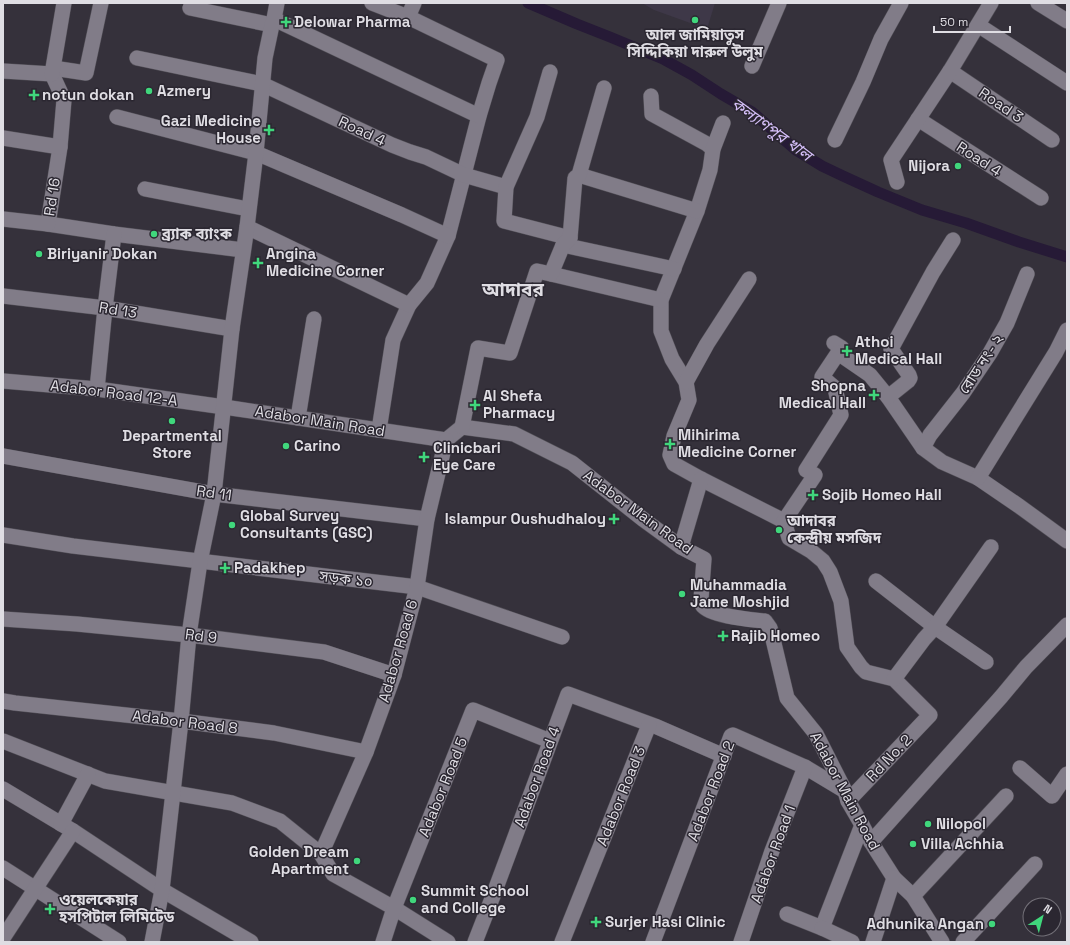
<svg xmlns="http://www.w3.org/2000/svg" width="1070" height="945" font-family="'Space Grotesk','Noto Sans Bengali',sans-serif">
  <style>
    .built { fill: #3e3848 }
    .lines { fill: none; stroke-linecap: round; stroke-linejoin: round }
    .canal { stroke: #261a36; stroke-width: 11 }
    .minor-casing { stroke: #535058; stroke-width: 16 }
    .minor { stroke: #817c88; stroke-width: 15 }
    .poi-dot { fill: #40d77c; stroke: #2b2731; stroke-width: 1.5 }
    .labels { text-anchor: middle; stroke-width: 3; stroke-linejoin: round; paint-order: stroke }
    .poi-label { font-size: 15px; font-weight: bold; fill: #dfdde3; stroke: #2b2731; text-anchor: start }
    .street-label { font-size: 15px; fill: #dfdde3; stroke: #2b2731 }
    .water-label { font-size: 16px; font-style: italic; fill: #d6c0fa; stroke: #2b2731 }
    .district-label { font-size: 19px; font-weight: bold; fill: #dfdde3; stroke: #2b2731 }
  </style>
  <rect width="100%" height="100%" fill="#35313b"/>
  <path class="built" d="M642 3H715L707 29 654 10Z"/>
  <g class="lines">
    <path class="canal" d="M528 3 577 24 610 37 663 59 692 75 721 94 752 112 796 150 822 166 843 176 878 192 922 210 966 223 1019 242 1067 257"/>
    <g class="minor-casing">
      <g id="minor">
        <path d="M372 3 408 17 497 60 489 83 479 116 448 236 427 283 409 305 393 340 379 430"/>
        <path d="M1038 3 1067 21"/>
        <path d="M190 8 272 25"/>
        <path d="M408 17 414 3"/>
        <path d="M274 19 479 116"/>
        <path d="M978 25 1067 83"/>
        <path d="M137 58 262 84 392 145 410 152 426 157 464 175 506 187"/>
        <path d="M752 66 779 3"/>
        <path d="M53 68 86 73 101 3"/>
        <path d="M3 71 52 74 64 100 60 147 48 224 114 234 243 250"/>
        <path d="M950 71 1052 140"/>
        <path d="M550 72 537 117 506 187 504 221 570 238"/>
        <path d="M52 74 64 3"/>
        <path d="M651 96 652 114 707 144 713 149"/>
        <path d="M117 117 256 153 402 215 448 236"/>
        <path d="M918 119 1041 198"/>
        <path d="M723 123 713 149 710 170 697 211 661 300V331L672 359 686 382 689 400 674 436 670 455 674 464 701 479 784 521 789 538 811 551 823 561 830 572 841 601 847 647 861 667 866 672 894 679 930 715 848 801"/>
        <path d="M3 138 60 147"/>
        <path d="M835 140 863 82 881 39 901 3"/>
        <path d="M579 175 697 211"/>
        <path d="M897 182 891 160 950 71 991 3"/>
        <path d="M145 189 248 209"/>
        <path d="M3 219 48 224"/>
        <path d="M247 227 409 305"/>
        <path d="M563 245 674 269"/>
        <path d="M551 274 661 300"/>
        <path d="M3 296 105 308 232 329"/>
        <path d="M834 343 842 348 838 353 870 375 888 397 923 448 942 462 978 478 1019 506 1067 541"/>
        <path d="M3 381 97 389 224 407 446 440 462 427 514 434 572 463 644 520 681 547 704 559 701 599C701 602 701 605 704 607 713 616 752 620 765 621L770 628 772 635 787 698 816 734 845 791 848 801 862 825 871 842 894 878 913 896 942 942"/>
        <path d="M686 382 707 344 749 279"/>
        <path d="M97 389 105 308 114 234"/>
        <path d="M888 397 908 381 910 378 909 375 891 349 933 272 953 240"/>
        <path d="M298 418 314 319"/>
        <path d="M462 427 478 348 510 353 537 271 551 274 563 245 570 238 575 178 579 175 604 88"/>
        <path d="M923 448 930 435 963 393 990 353 1007 323 1027 274"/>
        <path d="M3 456 214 494 427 519"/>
        <path d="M978 478 1056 352 1067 330"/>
        <path d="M784 521 815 475 806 470 841 415 835 388 822 377 838 353"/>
        <path d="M3 535 73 546 417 587 562 637"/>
        <path d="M681 547 701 479"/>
        <path d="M876 581 935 627 986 662"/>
        <path d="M3 619 77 624 189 635 324 652 394 675"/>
        <path d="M894 679 924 639 935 627 991 547"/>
        <path d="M3 701 15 703 181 721 274 733 366 752"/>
        <path d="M3 741 105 781 232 803 280 821 321 854 333 874 394 908 448 942"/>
        <path d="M1020 768 1052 796 1067 774"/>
        <path d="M3 789 73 831 162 890 251 942"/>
        <path d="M61 824 88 774"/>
        <path d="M871 842 1001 697 1026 667 1067 625"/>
        <path d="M321 854 366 752 394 675 417 587 427 519 446 440"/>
        <path d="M3 868 119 942"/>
        <path d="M913 896 1006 796"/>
        <path d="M787 914 822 928 862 825"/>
        <path d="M822 928 852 942"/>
        <path d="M3 938 73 831"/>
        <path d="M152 942 162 890 181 721 189 635 200 562 214 494 232 329 247 227 256 153 265 58 272 25 274 19 277 3"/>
        <path d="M383 942 394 908 473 710 550 741"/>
        <path d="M475 942 493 896 568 694 655 726 724 756"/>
        <path d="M562 942 649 725"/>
        <path d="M653 942 731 736 733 735 805 767 845 791"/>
        <path d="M741 942 772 851 805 767"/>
        <path d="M873 942 894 878"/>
        <path d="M963 942 1035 864"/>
      </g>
    </g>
    <use href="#minor" class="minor"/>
  </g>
  <g class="poi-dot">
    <circle cx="695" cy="20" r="4"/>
    <path d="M284 16h4v4h4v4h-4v4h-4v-4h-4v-4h4z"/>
    <circle cx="149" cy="91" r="4"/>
    <path d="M32 89h4v4h4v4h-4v4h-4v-4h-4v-4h4z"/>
    <path d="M267 124h4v4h4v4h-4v4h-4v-4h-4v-4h4z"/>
    <circle cx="958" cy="166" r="4"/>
    <circle cx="154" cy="234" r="4"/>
    <circle cx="39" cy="254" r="4"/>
    <path d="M256 257h4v4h4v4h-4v4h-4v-4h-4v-4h4z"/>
    <path d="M845 345h4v4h4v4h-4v4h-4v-4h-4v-4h4z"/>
    <path d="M872 389h4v4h4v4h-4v4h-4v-4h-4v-4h4z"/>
    <path d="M473 399h4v4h4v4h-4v4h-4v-4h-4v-4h4z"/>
    <circle cx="172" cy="421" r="4"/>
    <path d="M668 438h4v4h4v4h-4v4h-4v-4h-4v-4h4z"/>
    <circle cx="286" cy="446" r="4"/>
    <path d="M422 451h4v4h4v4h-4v4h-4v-4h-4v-4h4z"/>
    <path d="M811 489h4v4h4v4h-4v4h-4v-4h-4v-4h4z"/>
    <path d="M612 513h4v4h4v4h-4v4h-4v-4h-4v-4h4z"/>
    <circle cx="232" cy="525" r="4"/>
    <circle cx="779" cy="530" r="4"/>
    <path d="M223 562h4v4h4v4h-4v4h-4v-4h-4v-4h4z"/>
    <circle cx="682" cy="594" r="4"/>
    <path d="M721 630h4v4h4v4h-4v4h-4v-4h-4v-4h4z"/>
    <circle cx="928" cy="824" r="4"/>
    <circle cx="913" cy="844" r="4"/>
    <circle cx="357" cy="861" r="4"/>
    <circle cx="413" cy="900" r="4"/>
    <path d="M48 903h4v4h4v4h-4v4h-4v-4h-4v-4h4z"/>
    <path d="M594 916h4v4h4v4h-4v4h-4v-4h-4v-4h4z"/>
    <circle cx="992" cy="924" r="4"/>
  </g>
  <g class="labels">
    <g class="poi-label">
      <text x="294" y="27">Delowar Pharma</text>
      <text x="695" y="40" text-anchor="middle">আল জামিয়াতুস<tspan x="695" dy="17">সিদ্দিকিয়া দারুল উলুম</tspan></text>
      <text x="157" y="96">Azmery</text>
      <text x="42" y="100">notun dokan</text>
      <text x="261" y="126" text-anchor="end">Gazi Medicine<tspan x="261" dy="17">House</tspan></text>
      <text x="950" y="171" text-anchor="end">Nijora</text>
      <text x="162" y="239">ব্র্যাক ব্যাংক</text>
      <text x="47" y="259">Biriyanir Dokan</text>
      <text x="266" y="259">Angina<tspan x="266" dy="17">Medicine Corner</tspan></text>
      <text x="855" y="347">Athoi<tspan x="855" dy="17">Medical Hall</tspan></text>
      <text x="866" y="391" text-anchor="end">Shopna<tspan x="866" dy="17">Medical Hall</tspan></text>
      <text x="483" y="401">Al Shefa<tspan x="483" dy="17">Pharmacy</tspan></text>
      <text x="678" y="440">Mihirima<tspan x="678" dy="17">Medicine Corner</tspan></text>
      <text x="172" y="441" text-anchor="middle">Departmental<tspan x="172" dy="17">Store</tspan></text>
      <text x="294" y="451">Carino</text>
      <text x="433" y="453">Clinicbari<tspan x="433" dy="17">Eye Care</tspan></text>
      <text x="822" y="500">Sojib Homeo Hall</text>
      <text x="240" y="521">Global Survey<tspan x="240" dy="17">Consultants (GSC)</tspan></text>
      <text x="606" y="524" text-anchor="end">Islampur Oushudhaloy</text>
      <text x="787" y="526">আদাবর<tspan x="787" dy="17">কেন্দ্রীয় মসজিদ</tspan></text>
      <text x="234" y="573">Padakhep</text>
      <text x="690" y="590">Muhammadia<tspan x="690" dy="17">Jame Moshjid</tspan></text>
      <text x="731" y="641">Rajib Homeo</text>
      <text x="936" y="829">Nilopol</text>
      <text x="921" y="849">Villa Achhia</text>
      <text x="349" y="857" text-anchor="end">Golden Dream<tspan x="349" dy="17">Apartment</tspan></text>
      <text x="421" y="896">Summit School<tspan x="421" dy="17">and College</tspan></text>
      <text x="59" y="905">ওয়েলকেয়ার<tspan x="59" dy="17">হসপিটাল লিমিটেড</tspan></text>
      <text x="605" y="927">Surjer Hasi Clinic</text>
      <text x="984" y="929" text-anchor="end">Adhunika Angan</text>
    </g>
    <g class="street-label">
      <text transform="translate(1001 105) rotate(34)" y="5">Road 3</text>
      <text transform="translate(362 131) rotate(25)" y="5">Road 4</text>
      <text transform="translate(979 159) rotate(33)" y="5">Road 4</text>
      <text transform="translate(52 197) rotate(-81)" y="5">Rd 16</text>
      <text transform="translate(118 310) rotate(9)" y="5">Rd 13</text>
      <text transform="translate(981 364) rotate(-57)" y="5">রোড নং- ২</text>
      <text transform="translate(114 393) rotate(7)" y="5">Adabor Road 12-A</text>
      <text transform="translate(320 421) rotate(9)" y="5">Adabor Main Road</text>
      <text transform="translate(214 493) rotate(8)" y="5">Rd 11</text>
      <text transform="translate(638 512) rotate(36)" y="5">Adabor Main Road</text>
      <text transform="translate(346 579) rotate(7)" y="5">সড়ক ১০</text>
      <text transform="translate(201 636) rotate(7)" y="5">Rd 9</text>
      <text transform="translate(398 651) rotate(-74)" y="5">Adabor Road 6</text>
      <text transform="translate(185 722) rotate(7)" y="5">Adabor Road 8</text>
      <text transform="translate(889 758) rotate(-46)" y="5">Rd No. 2</text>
      <text transform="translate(537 777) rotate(-70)" y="5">Adabor Road 4</text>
      <text transform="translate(443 787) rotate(-68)" y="5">Adabor Road 5</text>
      <text transform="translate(711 791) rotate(-69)" y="5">Adabor Road 2</text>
      <text transform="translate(845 791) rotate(62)" y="5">Adabor Main Road</text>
      <text transform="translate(621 796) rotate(-68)" y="5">Adabor Road 3</text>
      <text transform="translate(773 854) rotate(-70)" y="5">Adabor Road 1</text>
    </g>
    <g class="water-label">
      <text transform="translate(772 129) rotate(36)" y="6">কল্যাণপুর খাল</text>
    </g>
    <g class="district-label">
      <text x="513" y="296">আদাবর</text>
    </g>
  </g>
  <rect width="1070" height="945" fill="none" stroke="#dfdde3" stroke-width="8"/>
  <g transform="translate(1042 917) rotate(36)"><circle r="19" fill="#2b2731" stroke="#737078"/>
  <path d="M0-3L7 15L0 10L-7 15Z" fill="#40d77c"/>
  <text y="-6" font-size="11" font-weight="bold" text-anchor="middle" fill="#dfdde3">N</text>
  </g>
  <path d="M934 26v6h76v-6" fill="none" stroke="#dfdde3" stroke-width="2"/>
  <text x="940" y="26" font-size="12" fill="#dfdde3" stroke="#2b2731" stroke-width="3" paint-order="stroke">50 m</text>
</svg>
